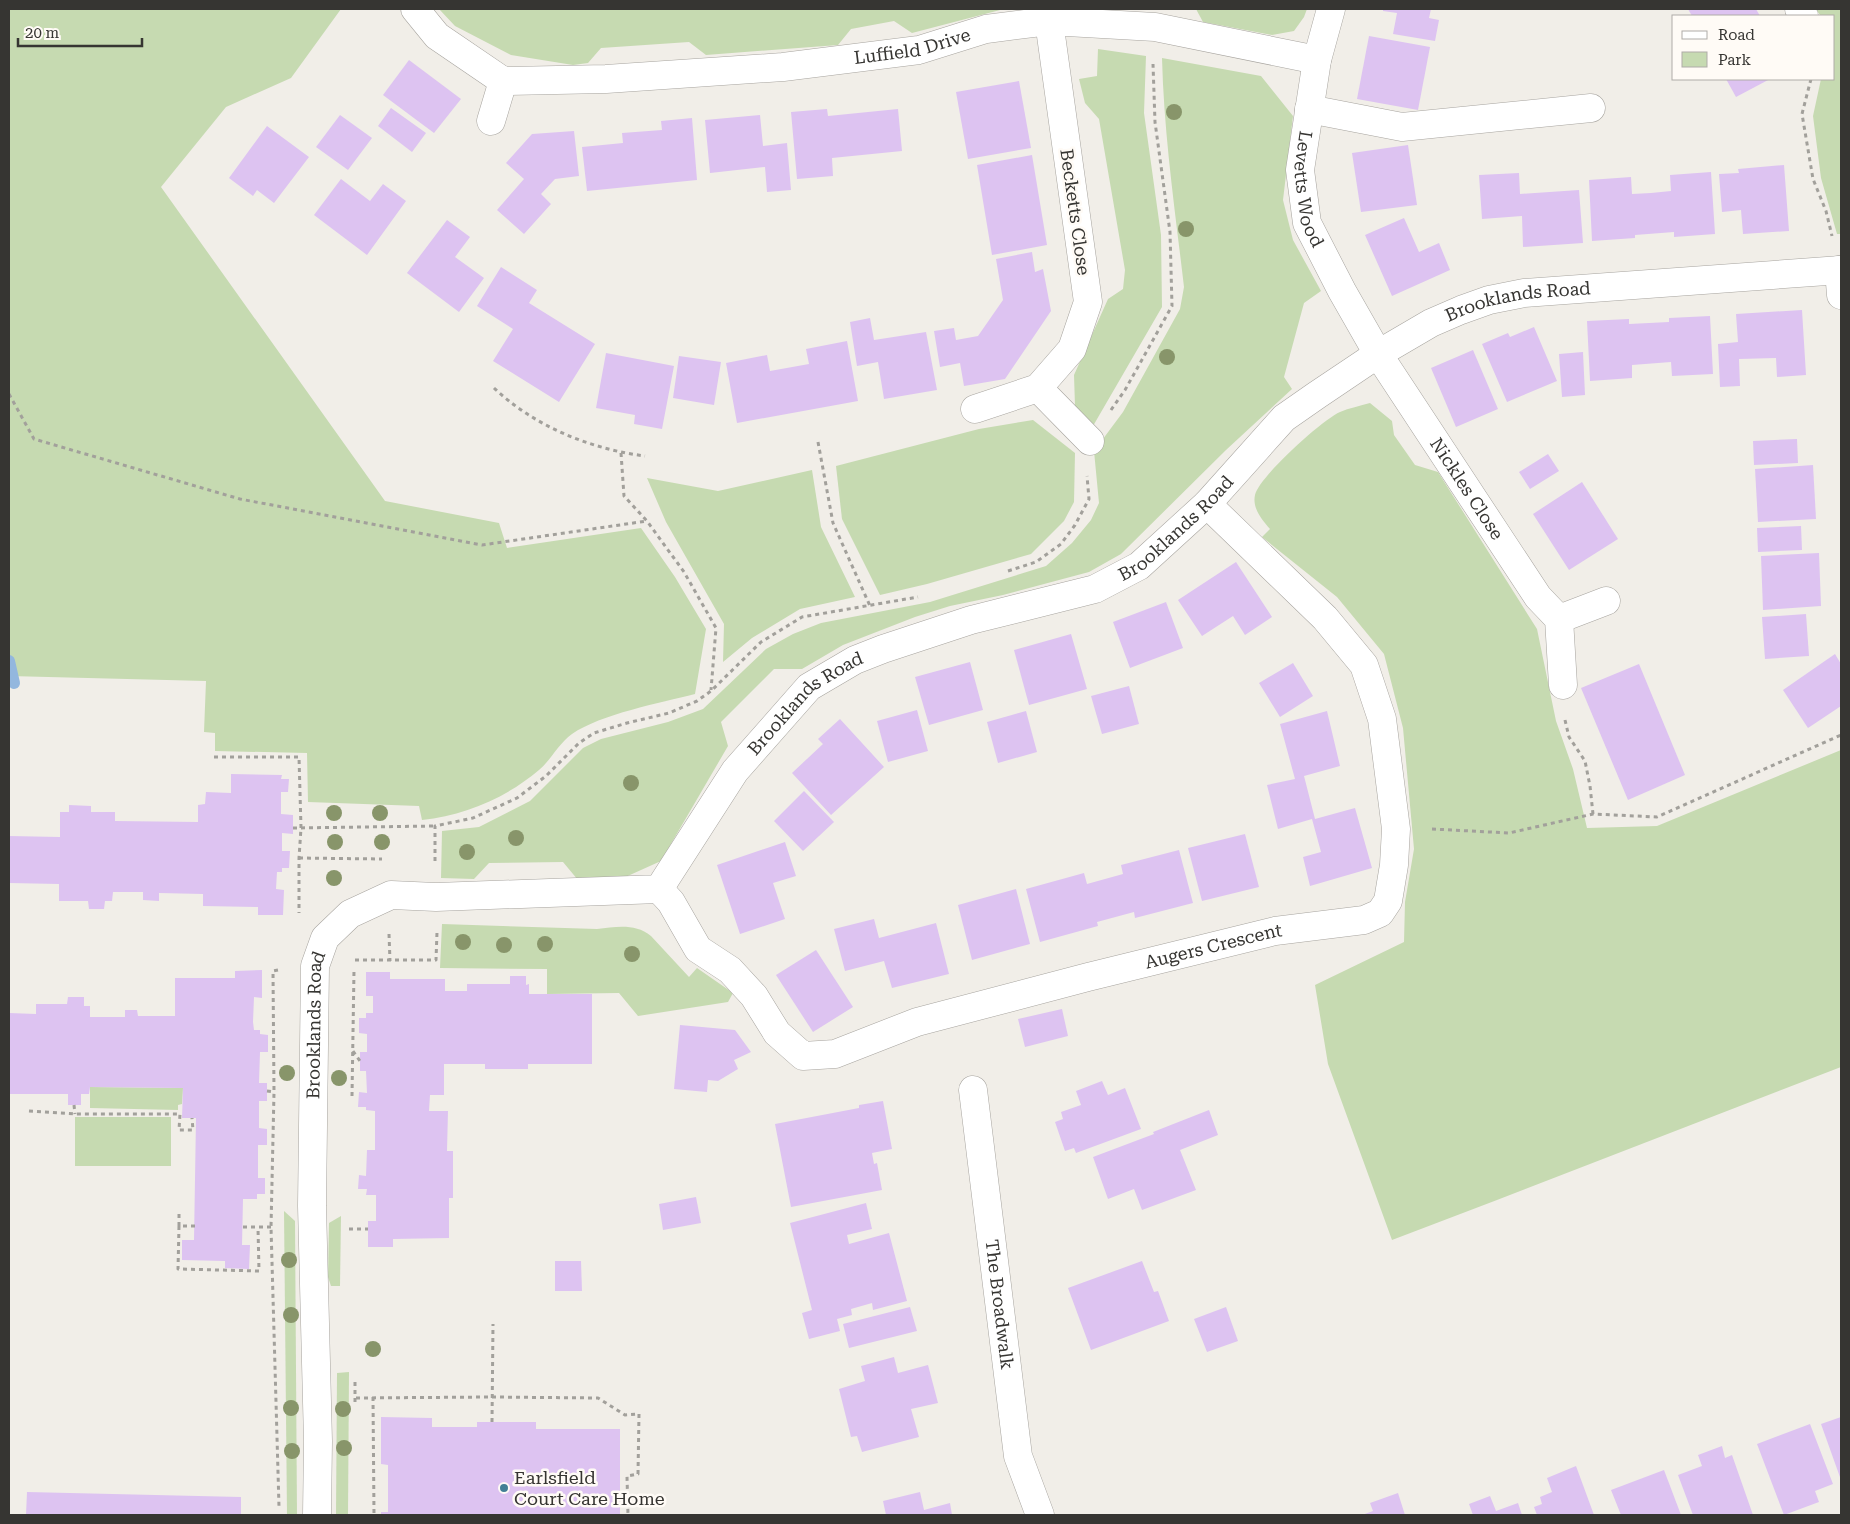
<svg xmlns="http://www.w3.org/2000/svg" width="1850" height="1524" font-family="'Roboto Serif',serif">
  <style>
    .green { fill: #c6dab1 }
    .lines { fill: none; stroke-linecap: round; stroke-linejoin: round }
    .stream { stroke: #93b7de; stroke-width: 12 }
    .building { fill: #ddc3f1 }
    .minor-casing { stroke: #a7a49f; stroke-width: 29 }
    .path { stroke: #a2a09b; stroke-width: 3; stroke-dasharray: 4 4; stroke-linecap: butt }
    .minor { stroke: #fff; stroke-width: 28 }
    .tree { fill: #88956a }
    .poi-dot { fill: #417f95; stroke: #fffbf6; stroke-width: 2 }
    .labels { text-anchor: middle; stroke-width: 5; stroke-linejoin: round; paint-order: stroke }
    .street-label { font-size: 18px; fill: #363532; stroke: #fffbf6 }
    .poi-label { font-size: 18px; fill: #363532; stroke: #fffbf6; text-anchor: start }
  </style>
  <rect width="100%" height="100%" fill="#f1eee8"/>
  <g class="green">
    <path d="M9 9H341L291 78 226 107 161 187 385 501 499 523 507 548 641 528 675 577 706 629 695 694C660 703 601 714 572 734 559 743 551 760 539 770 506 798 465 815 422 820L419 806 308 802 307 753 215 751V733L204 732 206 681 9 676Z"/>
    <path d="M439 9H1004L912 33 894 21 851 29 838 45 706 55 689 42 601 48 588 63 573 65 511 55 455 26Z"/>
    <path d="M1196 9H1307L1304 17 1294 31 1272 35 1203 22Z"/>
    <path d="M1815 9H1841V234H1837L1821 178 1813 116 1821 79H1834V16H1821Z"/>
    <path d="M1098 49 1146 56 1144 113 1161 235 1162 307 1093 426 1075 406 1074 375 1108 299 1123 289 1125 270 1099 119 1085 103 1079 79 1097 76Z"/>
    <path d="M1162 58 1261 76 1293 116 1283 200 1293 240 1321 291 1304 303 1284 377 1292 389 1226 450 1121 554 1089 572 1003 595 950 606 915 617 843 645 802 669H774L721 722 728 746 661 861 621 879 578 880 563 862 489 863 474 879 441 878 442 831 479 827 530 801 583 748 601 739 668 722 703 709 766 649 793 634 821 623 930 602 1046 566 1072 543 1091 520 1099 503 1094 451 1123 412 1180 309 1184 287C1175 210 1164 135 1162 58Z"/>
    <path d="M1370 403 1392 421 1394 435 1415 465 1438 472 1537 629 1556 721 1573 769 1587 828 1657 826 1841 750V1067L1497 1200 1392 1240 1328 1064 1315 985 1404 942 1405 902 1414 849 1403 728 1384 654 1337 597 1262 537 1270 529C1262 520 1252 508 1255 495 1259 477 1322 420 1340 412 1349 408 1360 406 1370 403Z"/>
    <path d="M1033 420 1075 453 1074 502 1064 521 1031 554 927 584 880 595 842 519 836 466 979 429Z"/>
    <path d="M812 470 821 527 855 597 800 609 752 638 723 662 724 624 666 522 647 478 718 491Z"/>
    <path d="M442 924 597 929C616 927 635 923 651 936L689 977 697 968 733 993 728 1002 638 1016 619 993 547 994V969L440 968Z"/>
    <path d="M90 1087 183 1088 182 1104 178 1105V1110L90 1108Z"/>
    <rect x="75" y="1117" width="96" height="49"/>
    <path d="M284 1211 295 1221 297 1515H287Z"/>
    <path d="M341 1216 340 1286H331L328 1277 329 1223Z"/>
    <path d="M349 1372 348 1515H336L337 1373Z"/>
  </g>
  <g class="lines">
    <path class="stream" d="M9 661 14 683"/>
  </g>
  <g class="building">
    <path d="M1383 9H1431L1429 18 1439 20 1435 41 1393 34 1397 13 1383 11Z"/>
    <path d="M1688 9H1756L1760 16H1692Z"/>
    <path d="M1369 36 1430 47 1418 110 1357 99Z"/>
    <path d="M409 60 461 99 434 133 383 95Z"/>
    <path d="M1726 79H1770L1736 97Z"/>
    <path d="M1019 81 1031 148 968 159 956 92Z"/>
    <path d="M391 108 426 133 412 152 378 126Z"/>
    <path d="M827 109 828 116 898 109 902 151 832 158 833 176 797 179 791 112Z"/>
    <path d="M340 115 372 138 348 170 316 147Z"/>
    <path d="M760 115 763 146 787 143 791 190 767 192 765 167 710 173 705 120Z"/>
    <path d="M692 118 697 180 587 191 582 147 623 143 622 133 662 130 661 121Z"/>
    <path d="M267 126 309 157 274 203 257 190 253 196 229 178Z"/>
    <path d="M574 131 579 176 555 179 541 194 551 204 524 234 497 210 524 179 506 163 532 134Z"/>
    <path d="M1408 145 1417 205 1361 212 1352 153Z"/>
    <path d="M1032 155 1047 245 992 255 977 165Z"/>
    <path d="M1784 165 1789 231 1743 234 1741 210 1722 212 1719 174 1739 173 1738 169Z"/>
    <path d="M1711 172 1715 234 1674 237V232L1635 235V238L1592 241 1589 180 1631 177 1632 194 1651 193 1671 191 1670 175Z"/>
    <path d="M1519 173 1520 194 1579 190 1583 243 1523 247 1522 216 1482 219 1479 175Z"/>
    <path d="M341 179 370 201 383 184 406 201 367 255 314 215Z"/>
    <path d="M1404 218 1419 252 1439 243 1450 270 1392 296 1365 235Z"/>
    <path d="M447 220 470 237 455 257 484 278 459 312 407 273Z"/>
    <path d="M1032 252 1035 272 1043 269 1051 311 1005 379 964 386 960 363 940 367 934 331 954 328 956 340 978 336 1003 300 996 259Z"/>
    <path d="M501 267 537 290 529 303 595 344 559 402 493 361 513 329 477 306Z"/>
    <path d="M1802 310 1806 375 1777 377 1776 358 1739 359 1740 386 1720 387 1718 344 1738 342 1736 314Z"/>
    <path d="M1710 316 1713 374 1672 376 1671 362 1632 365V378L1590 381 1587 321 1629 319V324L1669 322V318Z"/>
    <path d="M870 318 874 340 926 332 937 390 884 399 878 362 857 366 850 322Z"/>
    <path d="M1534 327 1557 381 1507 402 1482 344 1508 333 1510 337Z"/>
    <path d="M847 341 858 401 737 423 726 363 767 355 770 371 809 364 806 349Z"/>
    <path d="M1473 350 1498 409 1456 427 1431 368Z"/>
    <path d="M1583 352 1585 395 1562 397 1559 354Z"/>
    <path d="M606 353 674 366 662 429 634 424 635 415 596 408Z"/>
    <path d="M679 356 721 362 714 405 673 398Z"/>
    <path d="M1797 439 1798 463 1754 465 1753 441Z"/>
    <path d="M1548 454 1559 471 1530 489 1519 472Z"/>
    <path d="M1813 465 1816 519 1758 522 1755 469Z"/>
    <path d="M1582 482 1618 539 1569 570 1533 514Z"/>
    <path d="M1801 526 1802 550 1758 552 1757 528Z"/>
    <path d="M1819 553 1821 606 1763 610 1761 556Z"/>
    <path d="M1236 562 1272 617 1245 635 1233 616 1202 636 1178 600Z"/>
    <path d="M1166 602 1183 648 1130 668 1113 622Z"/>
    <path d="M1806 614 1809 656 1765 659 1762 617Z"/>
    <path d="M1071 634 1087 689 1029 705 1014 650Z"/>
    <path d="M1835 654 1841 664V706L1808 728 1783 690Z"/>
    <path d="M970 662 983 710 929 725 915 677Z"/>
    <path d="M1293 663 1313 696 1280 717 1259 683Z"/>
    <path d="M1639 664 1685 775 1628 800 1581 688Z"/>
    <path d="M1129 686 1139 724 1102 734 1091 696Z"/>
    <path d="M917 710 928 751 888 762 877 721Z"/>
    <path d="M1026 711 1037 752 998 763 987 722Z"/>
    <path d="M1327 711 1340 766 1304 776 1315 819 1355 808 1372 868 1310 886 1303 857 1321 852 1312 819 1278 829 1267 785 1295 779 1280 724Z"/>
    <path d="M840 719 884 767 831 815 792 773 823 744 818 739Z"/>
    <path d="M231 774 282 775 281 779H289L288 792H281V814L293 815V834L282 833V851H290L289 868H282V872H277L276 889 284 890 283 915H258V907L203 906V894L159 893V901L143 900V892H113L112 901H105L104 909H89L88 901H59V884L9 883V836L60 837V812H69V805L91 806V812H115V821L198 822V805L205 804 206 792 231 793Z"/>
    <path d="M804 791 834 822 803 851 774 821Z"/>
    <path d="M1245 834 1259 887 1202 901 1188 848Z"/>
    <path d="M785 842 796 876 773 883 785 919 740 934 717 865Z"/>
    <path d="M1179 850 1193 903 1135 918 1134 912 1097 922 1098 926 1040 942 1026 889 1084 873 1087 884 1123 874 1121 865Z"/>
    <path d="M1016 889 1030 944 972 960 958 905Z"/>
    <path d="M874 919 879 938 936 923 949 974 892 988 884 961 845 971 834 929Z"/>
    <path d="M816 950 853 1007 813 1032 776 975Z"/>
    <path d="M262 970V998L254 997 253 1022 254 1030H260V1034L268 1035V1052H260L259 1083H267V1101H259V1128L267 1129V1145H258V1178H265V1194H257V1199H243L242 1245H250L249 1269 225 1268V1261L182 1260V1240H194L196 1118H182L183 1088 90 1087 89 1094H81V1105H68V1094H9V1013L36 1014V1004H67L68 997H84V1006H90V1017H125V1010H137L138 1016H175V978H235V971Z"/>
    <path d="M366 972H390V979H445V991H467V984H510V976H526V985L529 984V994H592V1064H528V1069H485V1064H444V1095H430L429 1111H448L447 1151H453V1198H449V1238L393 1239V1247H368V1221H376V1195H366L367 1189H358L359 1175 366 1176 367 1150H375V1111L366 1110V1107H358L359 1092 367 1093 366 1071H360V1052H367V1034L359 1033V1018H366V1013H373V996H366Z"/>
    <path d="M1062 1009 1068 1036 1025 1047 1018 1019Z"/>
    <path d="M680 1025 735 1030 751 1052 734 1060 738 1069 718 1081 708 1080 707 1092 674 1089Z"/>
    <path d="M1102 1081 1108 1095 1125 1088 1141 1129 1076 1153 1074 1148 1065 1151 1055 1122 1063 1119 1061 1112 1081 1105 1076 1091Z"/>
    <path d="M883 1101 892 1149 872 1153 874 1164 877 1163 882 1190 791 1207 775 1124 859 1108V1105Z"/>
    <path d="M1209 1110 1218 1135 1180 1150 1196 1190 1142 1210 1134 1189 1108 1199 1093 1157 1154 1134 1153 1132Z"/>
    <path d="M696 1197 701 1223 663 1230 659 1204Z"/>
    <path d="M866 1203 872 1229 847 1235 849 1244 889 1233 907 1301 873 1310 872 1303 851 1309 852 1315 837 1319 840 1331 809 1339 802 1313 812 1310 790 1223Z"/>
    <path d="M555 1261H581L582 1291H555Z"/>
    <path d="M1142 1261 1154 1292 1158 1291 1169 1321 1091 1350 1068 1288Z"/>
    <path d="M910 1307 917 1331 849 1348 843 1324Z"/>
    <path d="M1226 1307 1238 1341 1207 1352 1194 1319Z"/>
    <path d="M894 1357 898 1373 928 1365 938 1403 911 1409 919 1437 862 1452 857 1436 851 1437 839 1389 865 1381 861 1366Z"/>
    <path d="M381 1417 432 1418V1427H477V1422H536V1429H620V1515H381V1512H388V1465L381 1464Z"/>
    <path d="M1841 1417V1480L1821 1424Z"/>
    <path d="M1810 1424 1833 1484 1815 1491 1819 1502 1784 1515 1757 1444Z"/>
    <path d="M1722 1446 1725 1458 1732 1455 1753 1515H1693L1678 1475 1702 1466 1698 1455Z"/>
    <path d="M1576 1466 1594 1515H1537L1534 1507 1542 1504 1540 1497 1552 1492 1547 1478Z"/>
    <path d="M1664 1470 1681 1515H1621L1611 1490Z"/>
    <path d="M27 1492 241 1497V1515H26Z"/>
    <path d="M920 1492 924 1510 950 1503 952 1515H886L883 1501Z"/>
    <path d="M1398 1493 1405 1515H1362L1373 1511 1370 1503Z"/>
    <path d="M1490 1496 1496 1511 1518 1503 1522 1515H1473L1469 1504Z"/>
  </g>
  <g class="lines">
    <g class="minor-casing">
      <g id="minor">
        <path id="s1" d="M415 9 437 36 503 81 606 79 783 67 919 50 986 29 1049 21 1155 27 1317 60"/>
        <path id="s2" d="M1331 9 1317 60 1300 170 1307 223 1342 291 1378 354 1538 597 1559 619 1563 685"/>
        <path d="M1799 9 1804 16"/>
        <path d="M1309 109 1402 127 1591 108"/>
        <path d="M491 121 503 81"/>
        <path d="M1839 270 1841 295"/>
        <path d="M1038 388 1090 441"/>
        <path d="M975 409 1038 388 1072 349 1088 302 1049 21"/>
        <path d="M1559 619 1606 601"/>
        <path id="s3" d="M659 889 671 902 698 949 730 970 754 996 777 1033 803 1056 835 1054 917 1022 1088 977 1275 931 1364 920 1380 913 1388 901 1394 865 1396 829 1382 719 1364 665 1325 618 1207 504"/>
        <path id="s4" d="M973 1090 1018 1456 1040 1515"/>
        <path id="s5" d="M317 1515 318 1441 312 1206 315 966 325 938 350 914 391 895 436 897 659 889 735 771 809 687 855 660 883 649 971 620 1095 589 1139 566 1207 504 1284 418 1317 395 1378 354 1431 323 1461 310 1489 300 1524 293 1841 270"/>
      </g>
    </g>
    <g class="path">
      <path d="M1811 79 1802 114 1813 179 1826 211 1832 236"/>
      <path d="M494 388C534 426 590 449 645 456"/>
      <path d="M9 394 34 439 240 499 482 545 647 521"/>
      <path d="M1111 410 1125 390 1172 306 1170 232 1155 122 1153 64"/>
      <path d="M818 442 833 523 870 606"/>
      <path d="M621 453 624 496 647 521 684 572 716 628 711 690"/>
      <path d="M1008 571 1036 562 1061 544 1075 525 1089 499 1087 476"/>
      <path d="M1565 720 1569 737 1585 761 1590 786 1593 814"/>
      <path d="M214 757H299L301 828 299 858V913"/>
      <path d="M293 828 435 826"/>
      <path d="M1432 829 1509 833 1593 814 1657 817 1841 735"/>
      <path d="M299 858 382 859"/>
      <path d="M435 861V826L473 818 517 798 546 776 579 743 594 733 627 723 669 713 697 701 711 691 761 642 802 617 918 597"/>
      <path d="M389 934 390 961"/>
      <path d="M355 960H436L437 932"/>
      <path d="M278 970 273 971 274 1092 271 1227 279 1507"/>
      <path d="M353 1051 360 1061"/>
      <path d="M267 1091 274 1092"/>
      <path d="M352 1096 354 970"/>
      <path d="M74 1105 75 1114"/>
      <path d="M29 1111 75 1114H180L179 1130H193L192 1118"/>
      <path d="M179 1226V1210"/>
      <path d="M195 1226H179L178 1269 259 1271 258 1228"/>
      <path d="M243 1227H271"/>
      <path d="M349 1229H368"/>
      <path d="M355 1382V1403"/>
      <path d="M373 1397 374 1515"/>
      <path d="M356 1398 492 1397 598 1398 625 1415 639 1414 638 1474 627 1476 628 1515"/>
      <path d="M492 1422 493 1324"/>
    </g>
    <use href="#minor" class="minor"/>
  </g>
  <g class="tree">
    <circle cx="1174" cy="112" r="8"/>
    <circle cx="1186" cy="229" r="8"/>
    <circle cx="1167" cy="357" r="8"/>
    <circle cx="631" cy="783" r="8"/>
    <circle cx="334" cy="813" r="8"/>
    <circle cx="380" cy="813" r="8"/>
    <circle cx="516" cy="838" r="8"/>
    <circle cx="335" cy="842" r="8"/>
    <circle cx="382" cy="842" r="8"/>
    <circle cx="467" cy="852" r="8"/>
    <circle cx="334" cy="878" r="8"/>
    <circle cx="463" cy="942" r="8"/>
    <circle cx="545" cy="944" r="8"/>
    <circle cx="504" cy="945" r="8"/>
    <circle cx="632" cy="954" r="8"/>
    <circle cx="287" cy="1073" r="8"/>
    <circle cx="339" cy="1078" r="8"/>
    <circle cx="289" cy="1260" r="8"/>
    <circle cx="291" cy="1315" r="8"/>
    <circle cx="373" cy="1349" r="8"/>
    <circle cx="291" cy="1408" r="8"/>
    <circle cx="343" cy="1409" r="8"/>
    <circle cx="344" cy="1448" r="8"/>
    <circle cx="292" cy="1451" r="8"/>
  </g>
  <circle class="poi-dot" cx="504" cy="1488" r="5"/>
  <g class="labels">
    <g class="street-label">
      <text dy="6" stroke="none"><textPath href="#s1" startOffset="526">Luffield Drive</textPath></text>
      <text dy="6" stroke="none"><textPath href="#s2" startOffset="184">Levetts Wood</textPath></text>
      <text transform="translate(1075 212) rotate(82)" y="6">Becketts Close</text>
      <text dy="6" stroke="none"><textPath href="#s5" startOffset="2006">Brooklands Road</textPath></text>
      <text dy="6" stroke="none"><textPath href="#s2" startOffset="528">Nickles Close</textPath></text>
      <text dy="6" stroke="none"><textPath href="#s5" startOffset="1585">Brooklands Road</textPath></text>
      <text dy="6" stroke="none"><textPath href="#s5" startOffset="1166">Brooklands Road</textPath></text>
      <text dy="6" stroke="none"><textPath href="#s3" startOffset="650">Augers Crescent</textPath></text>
      <text dy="6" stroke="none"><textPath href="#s5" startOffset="490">Brooklands Road</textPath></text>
      <text dy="6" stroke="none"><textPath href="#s4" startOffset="216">The Broadwalk</textPath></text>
    </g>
    <g class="poi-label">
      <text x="514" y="1484">Earlsfield<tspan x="514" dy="21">Court Care Home</tspan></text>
    </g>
  </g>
  <rect width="1850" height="1524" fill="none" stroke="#363532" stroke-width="20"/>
  <rect x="1672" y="15" width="162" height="65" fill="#fffbf6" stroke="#afaca8"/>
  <rect x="1682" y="31" width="25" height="8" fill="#ffffff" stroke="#afaca8"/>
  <text x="1718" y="40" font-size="15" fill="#363532">Road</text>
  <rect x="1682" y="52" width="25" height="15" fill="#c6dab1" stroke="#afaca8"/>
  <text x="1718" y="65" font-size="15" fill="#363532">Park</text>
  <path d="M18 38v8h124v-8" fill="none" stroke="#363532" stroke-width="2.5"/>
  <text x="25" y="38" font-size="15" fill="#363532" stroke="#fffbf6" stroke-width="4" paint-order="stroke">20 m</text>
</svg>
